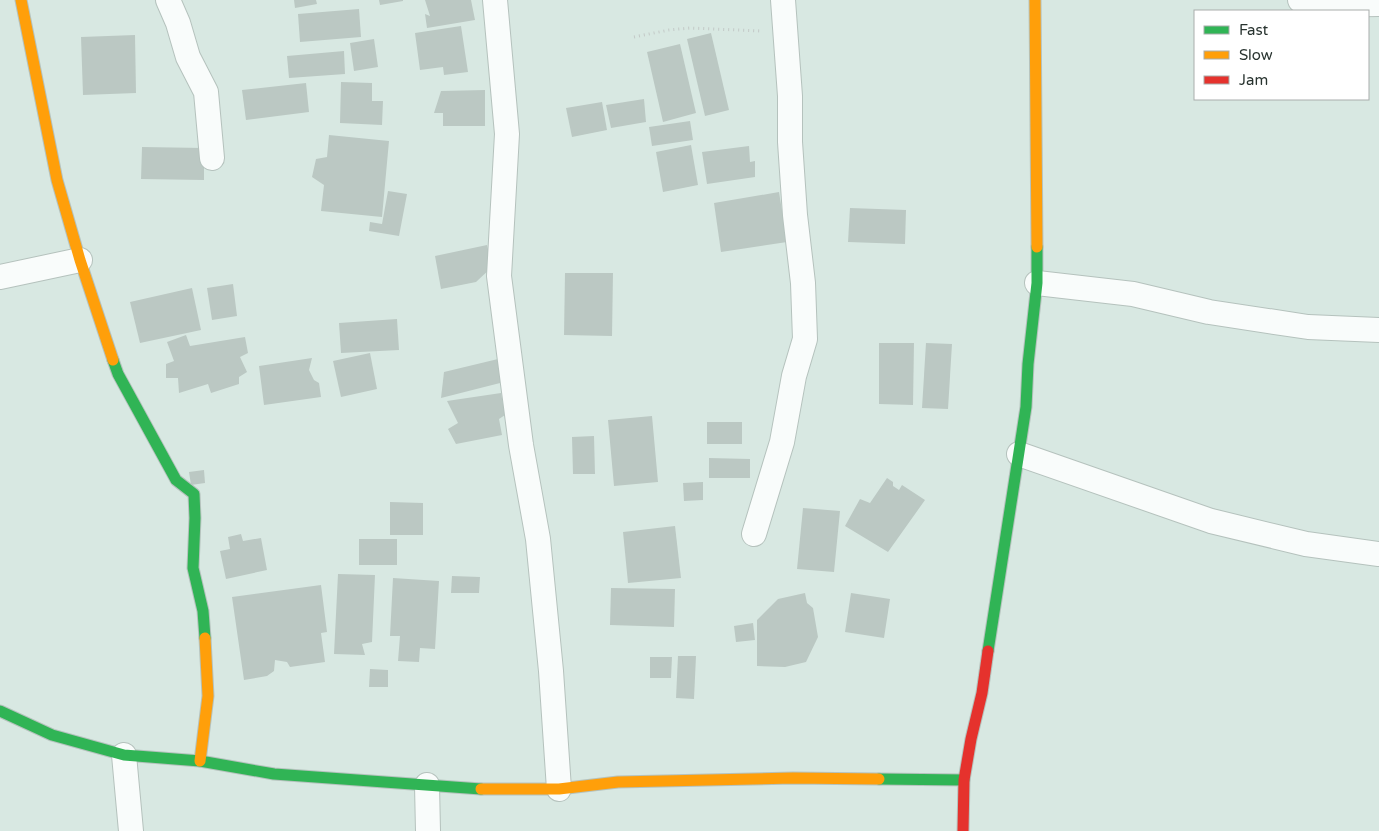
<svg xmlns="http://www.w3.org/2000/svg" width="1379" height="831" font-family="'Varela Round',sans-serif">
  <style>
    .building { fill: #bbc8c3 }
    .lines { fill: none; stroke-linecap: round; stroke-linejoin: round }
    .street-casing { stroke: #b5c2bd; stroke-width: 26 }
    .fast-casing { stroke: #b5c2bd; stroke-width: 13 }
    .slow-casing { stroke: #b5c2bd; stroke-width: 13 }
    .jam-casing { stroke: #b5c2bd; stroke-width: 13 }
    .path { stroke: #c3c9c7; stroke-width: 3; stroke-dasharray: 1 4; stroke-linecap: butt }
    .street { stroke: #f9fcfb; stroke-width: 24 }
    .fast { stroke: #30b455; stroke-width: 11 }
    .slow { stroke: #ff9f0a; stroke-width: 11 }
    .jam { stroke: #e5322d; stroke-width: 11 }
  </style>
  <rect width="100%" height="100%" fill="#d8e8e2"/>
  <g class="building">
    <path d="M294 0H316L317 4 295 8Z"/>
    <path d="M379 0H403V1L380 5Z"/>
    <path d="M425 0H471L475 20 427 28 425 14 430 16Z"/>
    <path d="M359 9 361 37 300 42 298 14Z"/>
    <path d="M461 26 468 72 444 75 443 67 420 70 415 33Z"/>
    <path d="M711 33 729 110 705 116 687 39Z"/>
    <path d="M135 35 136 93 83 95 81 37Z"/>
    <path d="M374 39 378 67 354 71 350 43Z"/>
    <path d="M680 44 696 113 663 122 647 52Z"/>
    <path d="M344 51 345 74 289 78 287 56Z"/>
    <path d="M341 82 372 83V101H383L382 125 340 123Z"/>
    <path d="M306 83 309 112 246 120 242 90Z"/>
    <path d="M485 90V126H443V113H434L441 91Z"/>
    <path d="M644 99 646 122 611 128 606 105Z"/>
    <path d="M602 102 607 130 572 137 566 108Z"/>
    <path d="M690 121 693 140 652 146 649 127Z"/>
    <path d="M329 135 389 141 382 217 321 211 324 185 312 177 316 159 327 157Z"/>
    <path d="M691 145 698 185 663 192 656 152Z"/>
    <path d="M749 146 750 162 755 161V177L707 184 702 152Z"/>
    <path d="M142 147 204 148V180L141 179Z"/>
    <path d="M388 191 407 194 399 236 369 231 370 222 382 224Z"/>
    <path d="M779 192 787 242 721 252 714 203Z"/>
    <path d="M850 208 906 210 905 244 848 242Z"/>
    <path d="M487 245 492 267 476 282 441 289 435 256Z"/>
    <path d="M565 273H613L612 336 564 335Z"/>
    <path d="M233 284 237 316 212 320 207 288Z"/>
    <path d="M192 288 201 330 140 343 130 302Z"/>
    <path d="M397 319 399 350 341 353 339 323Z"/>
    <path d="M186 335 190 346 245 337 248 353 240 357 247 372 239 377V384L211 393 208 384 179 393 178 378H166V364L174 361 167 342Z"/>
    <path d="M879 343H914L913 405 879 404Z"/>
    <path d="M926 343 952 344 948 409 922 408Z"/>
    <path d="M370 353 377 389 341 397 333 361Z"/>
    <path d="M312 358 309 370 314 380 319 383 321 397 264 405 259 366Z"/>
    <path d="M498 359 504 382 441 398 444 372Z"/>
    <path d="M501 393 505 415 499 419 502 435 456 444 448 429 458 423 447 401Z"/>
    <path d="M652 416 658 482 614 486 608 420Z"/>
    <rect x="707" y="422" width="35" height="22"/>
    <path d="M594 436 595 474H573L572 437Z"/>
    <path d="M709 458 750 459V478H709Z"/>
    <path d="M204 470 205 483 191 485 189 472Z"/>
    <path d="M887 478 893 482V486L899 490 902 485 925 500 888 552 845 526 860 499 870 503Z"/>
    <path d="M703 482V500L684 501 683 483Z"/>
    <path d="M390 502 423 503V535H390Z"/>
    <path d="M803 508 840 511 834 572 797 569Z"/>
    <path d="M675 526 681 578 628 583 623 532Z"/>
    <path d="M241 534 243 541 261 538 267 570 226 579 220 551 230 549 228 537Z"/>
    <rect x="359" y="539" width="38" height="26"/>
    <path d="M338 574 375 575 372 642 362 644 365 655 334 654Z"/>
    <path d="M452 576 480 577 479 593H451Z"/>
    <path d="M393 578 439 581 435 649 420 648 419 662 398 661 400 636H390Z"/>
    <path d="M321 585 327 632 321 633 325 662 290 667 287 662 275 660 274 671 267 676 244 680 232 597Z"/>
    <path d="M611 588 675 589 674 627 610 625Z"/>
    <path d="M805 593 807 603 813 608 818 637 806 662 785 667 757 666V620L778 599Z"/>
    <path d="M851 593 890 599 884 638 845 632Z"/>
    <path d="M753 623 755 640 736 642 734 626Z"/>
    <path d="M678 656H696L694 699 676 698Z"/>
    <path d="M650 657H672L671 678H650Z"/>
    <path d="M370 669 388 670V687H369Z"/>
  </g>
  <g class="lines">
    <g class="street-casing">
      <g id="street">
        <path d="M168 0 178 23 188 57 206 92 212 158"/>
        <path d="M495 0 507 134 499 276 521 445 538 539 551 671 559 789"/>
        <path d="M1300 0 1318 5 1379 4"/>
        <path d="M0 277 80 260"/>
        <path d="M1037 283 1133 294 1209 312 1308 327 1379 330"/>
        <path d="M1019 454 1211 521 1306 544 1379 554"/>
        <path d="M754 534 782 442 794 376 805 339 803 283 795 215 790 142V96L783 0"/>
        <path d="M124 755 131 831"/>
        <path d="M427 785 428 831"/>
      </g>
    </g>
    <g class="fast-casing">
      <g id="fast">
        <path d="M113 360 118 374 176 480 194 494 195 518 193 568 203 611 205 638"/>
        <path d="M988 651 1026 407 1028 364 1037 283V247"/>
        <path d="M0 711 52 735 124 755 200 761 274 774 481 789"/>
        <path d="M879 779 964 780"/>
      </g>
    </g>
    <g class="slow-casing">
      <g id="slow">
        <path d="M21 0 57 180 80 260 113 360"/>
        <path d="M1035 0 1037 247"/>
        <path d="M200 761 208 696 205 638"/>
        <path d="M481 789H559L618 782 793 778 879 779"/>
      </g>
    </g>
    <g class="jam-casing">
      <path id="jam" d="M963 831 964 780 971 739 982 693 988 651"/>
    </g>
    <path class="path" d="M634 37 669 30 690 28 762 31"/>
    <use href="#street" class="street"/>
    <use href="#fast" class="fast"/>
    <use href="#slow" class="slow"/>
    <use href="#jam" class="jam"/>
  </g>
  <rect x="1194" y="10" width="175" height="90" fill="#ffffff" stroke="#a9adac"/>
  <rect x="1204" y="26" width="25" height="8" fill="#30b455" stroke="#a9adac"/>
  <text x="1239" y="35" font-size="15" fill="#28332f">Fast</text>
  <rect x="1204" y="51" width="25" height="8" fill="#ff9f0a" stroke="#a9adac"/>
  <text x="1239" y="60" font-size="15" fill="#28332f">Slow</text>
  <rect x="1204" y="76" width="25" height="8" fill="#e5322d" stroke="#a9adac"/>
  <text x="1239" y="85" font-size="15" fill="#28332f">Jam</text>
</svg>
